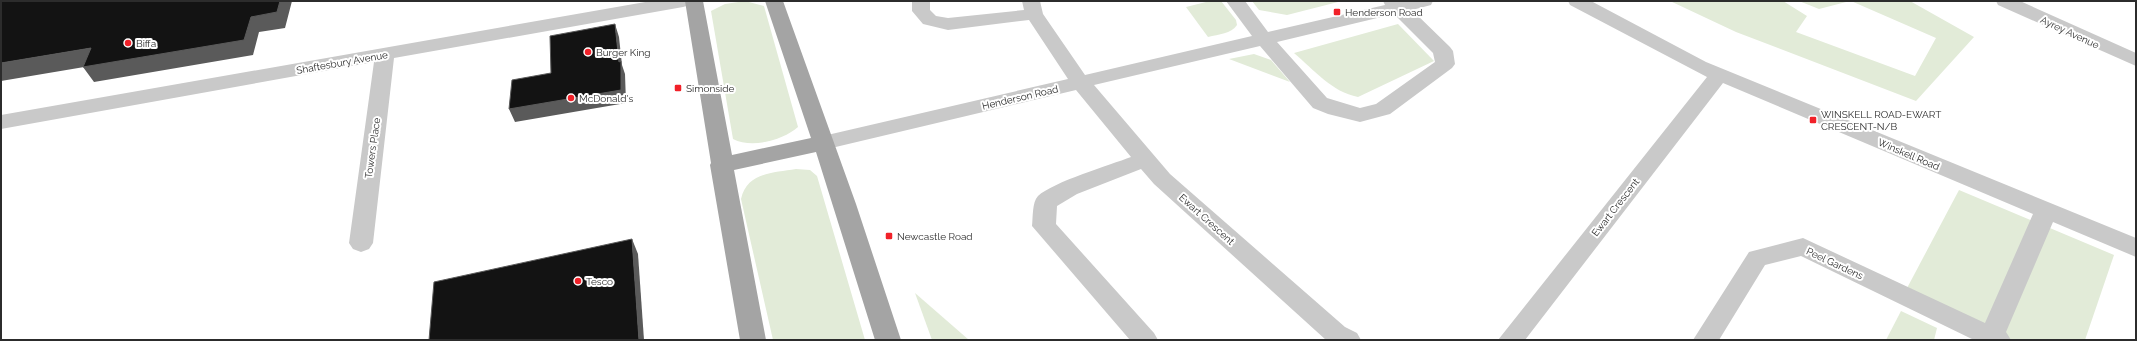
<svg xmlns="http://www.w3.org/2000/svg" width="2137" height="341" font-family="Raleway,sans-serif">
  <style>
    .green { fill: #e2ebd8 }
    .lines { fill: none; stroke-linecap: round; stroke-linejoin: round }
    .minor { fill: #c9c9c9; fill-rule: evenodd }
    .major { fill: #a4a4a4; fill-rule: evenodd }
    .shaded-wall { fill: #5a5a5a }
    .building { fill: #131313; stroke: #5a5a5a }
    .poi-dot { fill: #f12129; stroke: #fff; stroke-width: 1.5 }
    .labels { text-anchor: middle; stroke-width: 4; stroke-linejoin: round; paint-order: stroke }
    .poi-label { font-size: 10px; fill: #2c2c2c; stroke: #fff; text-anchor: start }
    .street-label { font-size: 10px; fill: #2c2c2c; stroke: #fff }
  </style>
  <rect width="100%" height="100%" fill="#fff"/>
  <g class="green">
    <path d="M745 1 764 6 798 127C783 140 752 149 733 139L711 11 725 4Z"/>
    <path d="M1210 1H1221L1236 20 1237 25C1231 34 1219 34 1208 37L1186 7Z"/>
    <path d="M1252 1H1342L1287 15 1259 10Z"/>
    <path d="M1670 1H1783L1807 16 1796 32 1915 76 1936 38 1851 1H1910L1974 37 1916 101 1736 32Z"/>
    <path d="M1799 1H1850L1819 9Z"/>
    <path d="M1398 24 1434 61 1358 97C1332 92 1314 70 1294 53Z"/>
    <path d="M1254 54 1271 60 1290 82 1229 59Z"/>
    <path d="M796 169 810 170 817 176 865 340H773L741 199C747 172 773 173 796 169Z"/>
    <path d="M1959 190 2114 255 2085 340H2012L1906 290Z"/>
    <path d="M915 293 969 340H932Z"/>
    <path d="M1901 311 1937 328 1934 340H1886Z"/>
  </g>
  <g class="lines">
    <g class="minor">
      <path d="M651 1H692L690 5 683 7 394 58 373 243 369 249 361 252 353 249 349 243 374 62 1 129V115Z"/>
      <path d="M912 1H930V10L936 16 948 18 1024 10 1022 1H1040L1043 14 1085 75 1252 36 1226 1H1245L1268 32 1385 5 1383 1H1433L1431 5 1412 10 1450 47 1453 51 1455 64 1452 68 1390 114 1360 122 1328 114 1313 108 1260 46 1094 85 1170 174 1345 327 1357 333 1361 340H1326L1154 184 1141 169 1077 194 1057 206 1056 224 1154 333 1158 340H1130L1032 226C1033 218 1032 202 1038 196 1053 182 1110 165 1131 157L1076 90 823 150 815 148 812 143 815 138 823 136 1068 79 1029 20 948 30 923 24 912 11ZM1394 14 1433 53 1435 62 1376 104 1360 108 1327 98 1277 42Z"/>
      <path d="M1568 1H1591L1706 62 2136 238V257L2053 222 2006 332 2011 340H1974L1801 256 1765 265 1719 340H1693L1749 252 1803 238 1985 323 2033 214 1723 83 1525 340H1498L1707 77 1570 5Z"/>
      <path d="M1996 1H2020L2136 53V66L1998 5Z"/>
    </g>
    <path class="major" d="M685 1H703L732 155 811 138 765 1H783L856 204 901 340H875L816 152 734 170 766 340H740L710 165 711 163Z"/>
  </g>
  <g class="shaded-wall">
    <path d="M280 1H292L285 28 259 32 253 55 94 82 83 67 251 17Z"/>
    <path d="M615 24 619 37 622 65 625 74 626 103 515 122 509 109 619 62Z"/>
    <path d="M91 48 102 64 1 81V63Z"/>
    <path d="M632 239 638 254 644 340H639Z"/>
  </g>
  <g class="building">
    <path d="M1 1H280L277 12 251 17 244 40 83 67 91 48 1 63Z"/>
    <path d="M615 24 619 62 621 61V90L509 109 512 80 551 73 550 36Z"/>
    <path d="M632 239 639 340H429L434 282Z"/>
  </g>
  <g class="poi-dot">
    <rect x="1333" y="8" width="8" height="8" rx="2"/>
    <circle cx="128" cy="43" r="4"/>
    <circle cx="588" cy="52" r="4"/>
    <rect x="674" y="84" width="8" height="8" rx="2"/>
    <circle cx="571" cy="98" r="4"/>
    <rect x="1809" y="116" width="8" height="8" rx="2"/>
    <rect x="885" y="232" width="8" height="8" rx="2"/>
    <circle cx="578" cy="281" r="4"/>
  </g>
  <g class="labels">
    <g class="poi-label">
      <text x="1345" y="16">Henderson Road</text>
      <text x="136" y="47">Biffa</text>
      <text x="596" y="56">Burger King</text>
      <text x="686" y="92">Simonside</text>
      <text x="579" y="102">McDonald's</text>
      <text x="1821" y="118">WINSKELL ROAD-EWART<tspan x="1821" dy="12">CRESCENT-N/B</tspan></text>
      <text x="897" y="240">Newcastle Road</text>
      <text x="586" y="285">Tesco</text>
    </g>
    <g class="street-label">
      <text transform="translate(2070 32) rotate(25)" y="4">Ayrey Avenue</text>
      <text transform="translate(342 62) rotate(-10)" y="4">Shaftesbury Avenue</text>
      <text transform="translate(1020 97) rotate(-13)" y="4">Henderson Road</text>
      <text transform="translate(372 148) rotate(-82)" y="4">Towers Place</text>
      <text transform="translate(1909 154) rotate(23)" y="4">Winskell Road</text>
      <text transform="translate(1615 207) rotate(-52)" y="4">Ewart Crescent</text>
      <text transform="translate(1207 219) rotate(42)" y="4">Ewart Crescent</text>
      <text transform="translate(1835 263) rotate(25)" y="4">Peel Gardens</text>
    </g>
  </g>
  <rect width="2137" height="341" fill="none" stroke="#2c2c2c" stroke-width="4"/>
</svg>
